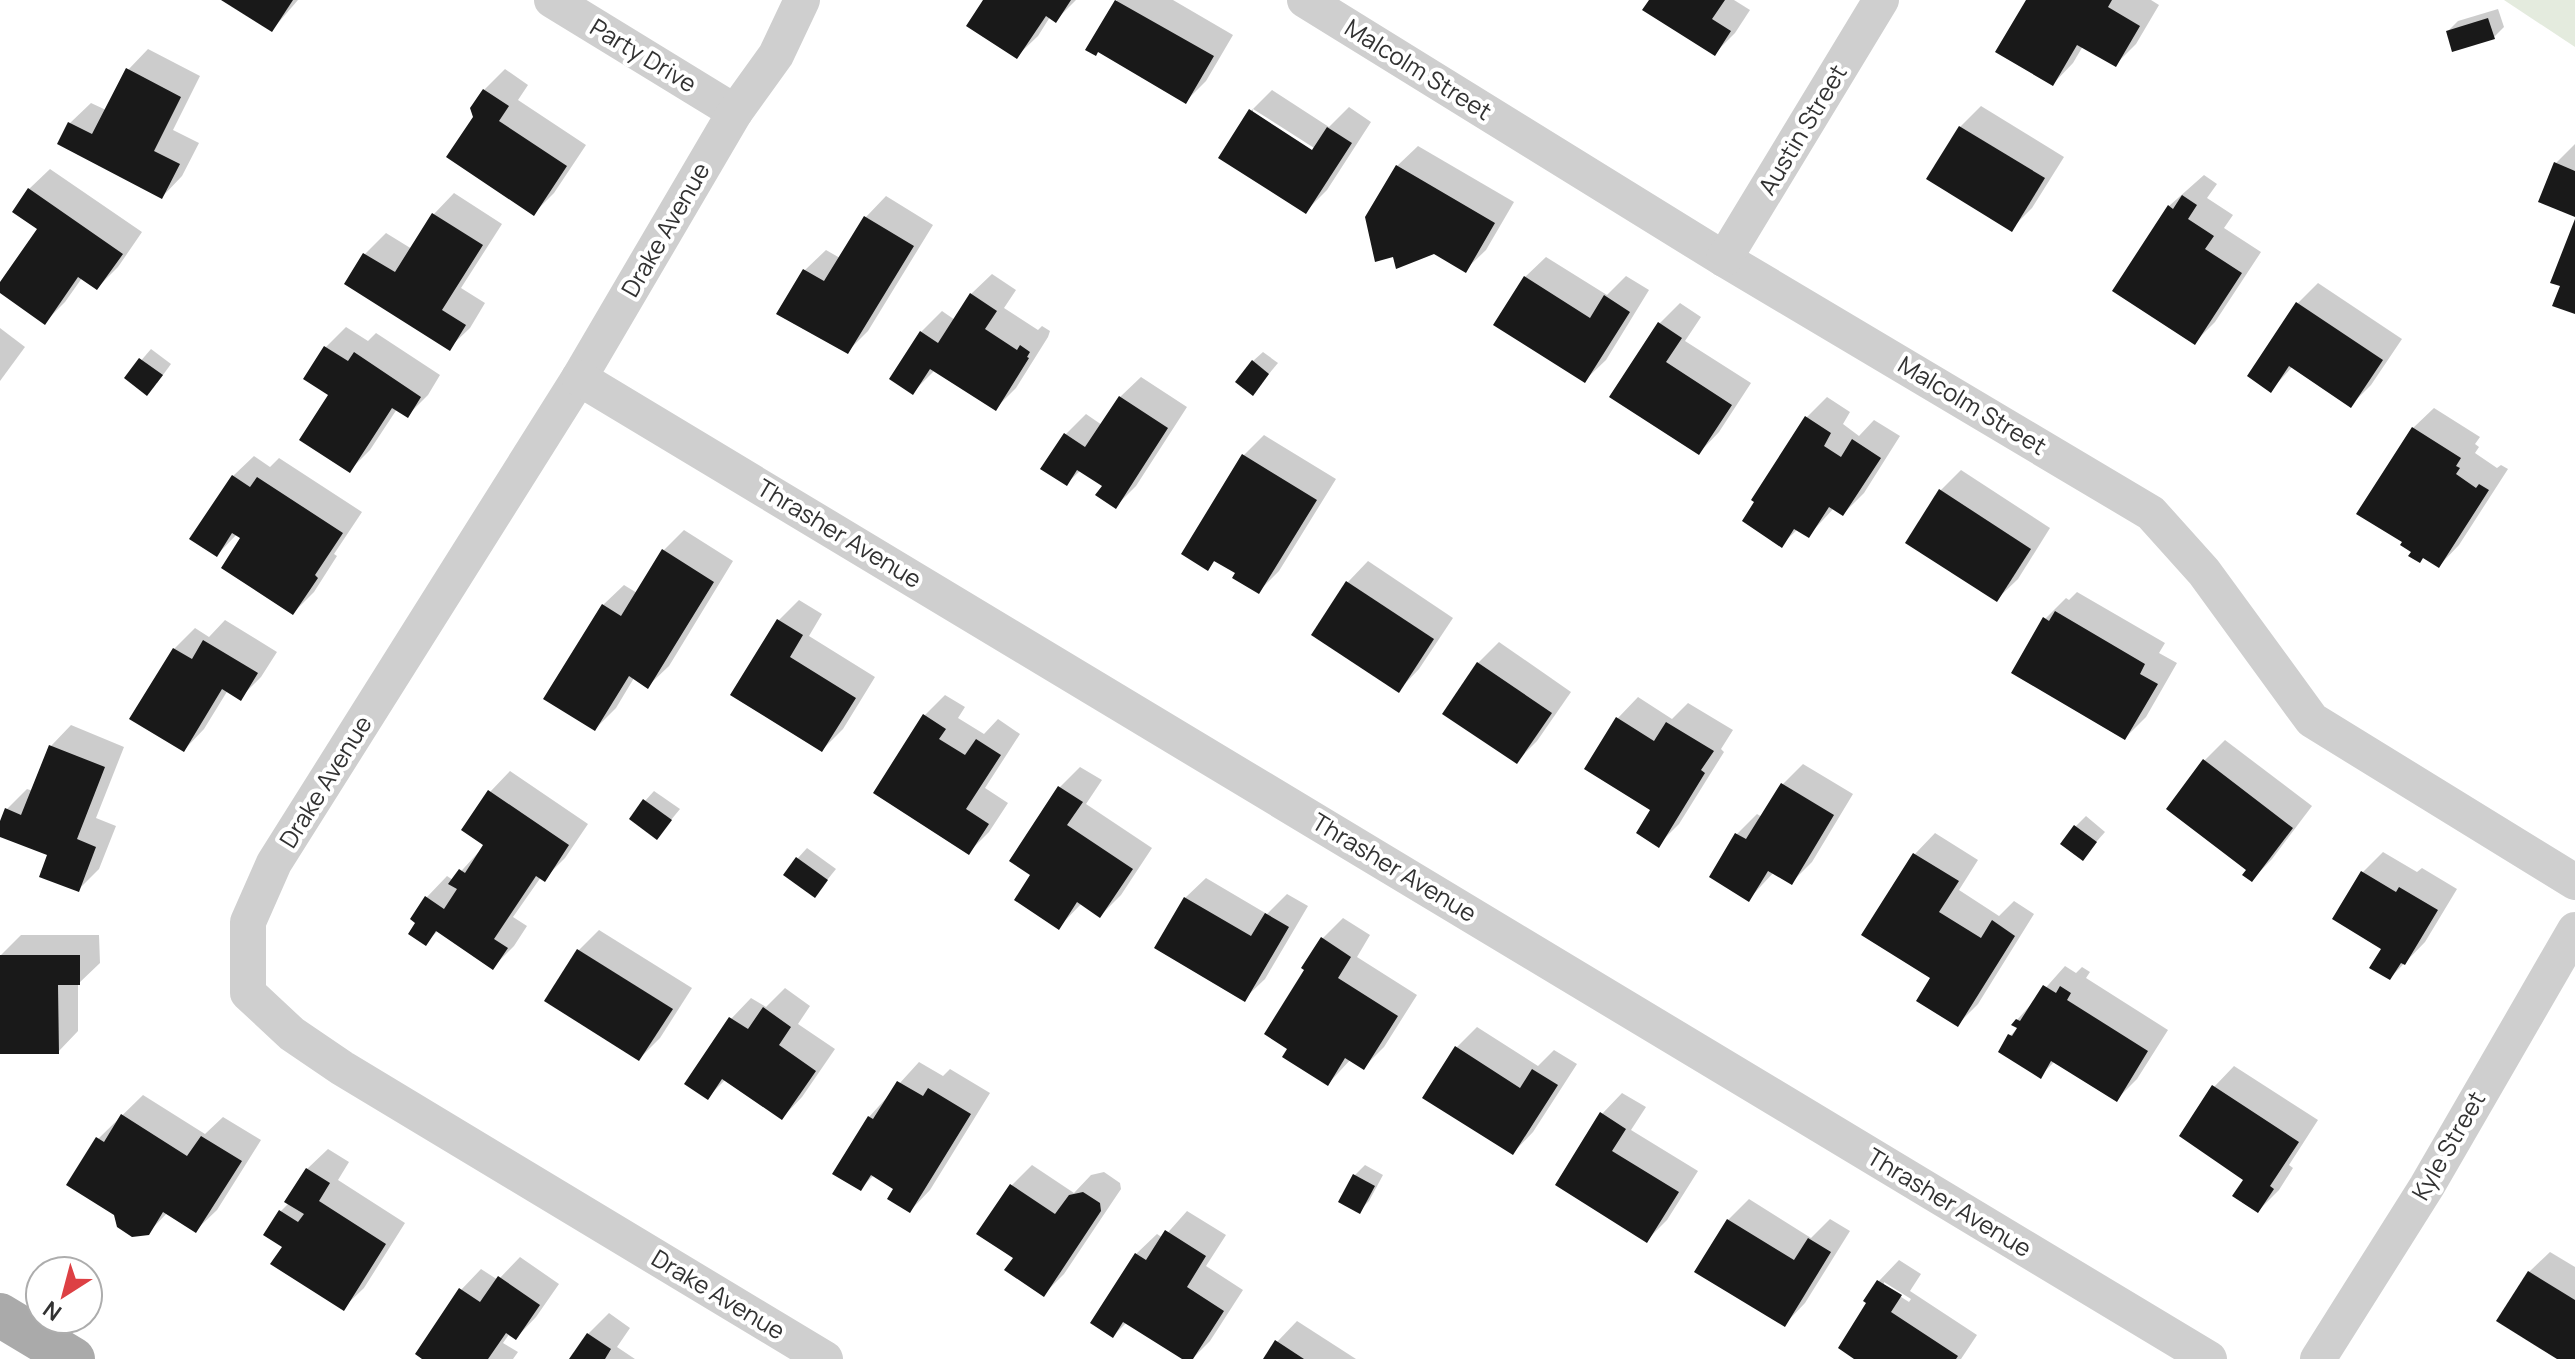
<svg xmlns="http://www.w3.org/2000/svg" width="2575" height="1359" font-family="Manrope,sans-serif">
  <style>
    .green { fill: #e4ebde }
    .shadow { fill: #0003; fill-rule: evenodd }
    .building { fill: #191919 }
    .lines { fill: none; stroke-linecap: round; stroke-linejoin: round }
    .minor { stroke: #cfcfcf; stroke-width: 36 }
    .primary { stroke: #aaa; stroke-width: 44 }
    .labels { text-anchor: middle; stroke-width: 8; stroke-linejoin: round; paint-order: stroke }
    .street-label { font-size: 24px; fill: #323232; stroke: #fff }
  </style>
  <rect width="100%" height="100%" fill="#fff"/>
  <path class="green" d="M2504 0H2575V47Z"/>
  <g class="shadow">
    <path d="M225 0H298L272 30Z"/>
    <path d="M985 0H1076L1056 20 1050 17 1038 36 1017 56Z"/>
    <path d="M1117 0H1173L1233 35 1206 81 1185 102 1099 50 1088 49Z"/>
    <path d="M1651 0H1734L1750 10 1735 33 1715 53Z"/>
    <path d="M2028 0H2151L2159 5 2136 44 2115 65 2083 46 2073 63 2053 84Z"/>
    <path d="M2498 9 2504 27 2494 37 2448 31 2458 21Z"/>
    <path d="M148 49 200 76 173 130 199 143 182 176 162 197 70 123 91 103 106 110 128 70Z"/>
    <path d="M505 69 528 85 518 100 586 145 554 193 534 213 475 117 472 108 484 90Z"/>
    <path d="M1272 90 1329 127 1349 107 1371 122 1327 190 1306 211 1251 111ZM1253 109 1322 153 1319 157 1253 114Z"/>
    <path d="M1981 106 2064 157 2032 208 2011 229 1960 127Z"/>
    <path d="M2575 144V214L2556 163Z"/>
    <path d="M1418 146 1514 202 1486 250 1465 270 1434 252 1397 166Z"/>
    <path d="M50 169 142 232 118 267 97 288 82 278 65 302 45 322 0 291V286L40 229 29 189Z"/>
    <path d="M2204 175 2217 184 2207 198 2233 215 2224 228 2261 252 2215 322 2195 342 2169 206Z"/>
    <path d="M454 193 502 224 461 288 485 303 470 328 449 348 347 284 365 254 386 233 412 249 434 214Z"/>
    <path d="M886 196 933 225 868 331 848 351 779 313 805 270 826 250 840 258 866 217Z"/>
    <path d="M1546 257 1607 295 1626 276 1649 290 1606 360 1585 380 1525 277Z"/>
    <path d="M992 274 1016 290 1004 308 1038 330 1042 326 1050 331 1048 337 1016 388 995 409 935 370 913 392 921 332 942 311 955 320 971 294Z"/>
    <path d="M2318 283 2402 339 2371 385 2351 405 2293 366 2271 390 2298 303Z"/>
    <path d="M1680 303 1701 317 1685 341 1751 383 1719 432 1699 453 1612 396 1659 324Z"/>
    <path d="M346 327 368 341 376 333 440 375 428 395 407 416 397 409 370 450 350 470 331 395 326 347Z"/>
    <path d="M0 328 25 347 0 381Z"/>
    <path d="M151 349 171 364 157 383 127 377Z"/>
    <path d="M1263 352 1278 363 1253 393V361Z"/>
    <path d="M1141 377 1187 407 1136 486 1116 506 1105 485 1081 470 1066 484 1065 435 1086 414 1102 425 1120 397Z"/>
    <path d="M1827 397 1850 412 1843 424 1859 436 1874 420 1900 436 1864 493 1843 514 1834 508 1809 535 1798 529 1781 545 1807 417Z"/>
    <path d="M2434 408 2480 437 2475 444 2479 447 2475 453 2497 468 2501 465 2508 469 2459 545 2439 566 2413 428Z"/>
    <path d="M1264 435 1336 479 1279 571 1258 592 1238 573 1216 560 1207 568 1244 455Z"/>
    <path d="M254 456 270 467 279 458 362 512 334 554 337 556 314 592 293 613 243 538 237 534 217 555 233 476Z"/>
    <path d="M1961 470 2050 528 2018 579 1997 599 1940 491Z"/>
    <path d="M684 530 733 561 669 666 648 686 634 678 616 708 595 729 603 605 624 585 637 593 663 551Z"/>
    <path d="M1368 561 1453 618 1419 669 1399 690 1313 634 1348 582Z"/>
    <path d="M2077 592 2165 643 2159 653 2177 663 2146 717 2125 738 2045 619 2066 598 2069 600Z"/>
    <path d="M799 600 822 614 809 636 875 677 843 729 822 750 733 695 779 620Z"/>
    <path d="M225 620 277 652 261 677 240 698 228 690 204 729 184 750 174 649 195 628 209 637Z"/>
    <path d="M1499 642 1571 692 1537 741 1516 762 1478 663Z"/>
    <path d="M945 695 965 707 958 718 984 734 998 719 1020 734 985 788 1008 803 989 832 969 852 925 715Z"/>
    <path d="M1638 697 1672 719 1688 703 1733 730 1721 749 1724 752 1679 824 1658 845 1653 810 1586 769 1618 718Z"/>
    <path d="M71 725 124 747 96 818 116 826 99 869 78 890 50 854 0 834V826L7 809 27 789 33 791 51 746Z"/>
    <path d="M2225 740 2312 806 2272 859 2252 880 2204 761Z"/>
    <path d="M1803 764 1853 794 1812 862 1791 883 1774 872 1749 899 1737 834 1757 814 1762 817 1783 784Z"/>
    <path d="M1080 767 1102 780 1086 804 1152 848 1121 895 1100 916 1082 903 1059 927 1033 875 1012 860 1060 787Z"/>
    <path d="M510 771 588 824 565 858 544 879 541 877 513 917 527 926 514 946 493 967 439 930 425 943 418 922 413 918 427 897 447 876 453 880 486 844 490 792Z"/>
    <path d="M654 791 680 809 657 837 645 801Z"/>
    <path d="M2086 816 2105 832 2082 858 2076 826Z"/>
    <path d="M1935 833 1978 860 1959 890 1999 916 2014 901 2034 914 1978 1004 1957 1025 1933 978 1864 934 1915 854Z"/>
    <path d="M807 848 836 869 815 895 798 858Z"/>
    <path d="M2383 852 2417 872 2422 868 2457 889 2425 942 2390 978 2363 872Z"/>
    <path d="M1206 878 1267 914 1287 894 1308 906 1265 979 1244 999 1185 898Z"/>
    <path d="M1343 918 1370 935 1357 957 1417 995 1384 1047 1364 1067 1351 1059 1328 1084 1289 1048 1307 969 1322 939Z"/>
    <path d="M599 930 692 988 660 1038 639 1059 547 1001 579 950Z"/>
    <path d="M21 935H99L100 963 78 984V1031L58 1052 0 956Z"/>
    <path d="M2065 966 2076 973 2082 967 2090 972 2086 978 2168 1030 2137 1079 2116 1100 2055 1061 2040 1076 2010 1036 2019 1027 2017 1020Z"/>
    <path d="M785 988 810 1006 798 1024 835 1049 802 1097 782 1118 726 1079 708 1097 731 1019 751 998 766 1007Z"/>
    <path d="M1477 1027 1538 1066 1554 1050 1577 1064 1533 1132 1513 1153 1457 1047Z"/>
    <path d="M919 1062 943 1076 950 1069 990 1093 930 1190 910 1211 896 1189 874 1175 860 1189 869 1117Z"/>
    <path d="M2234 1066 2318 1120 2289 1165 2293 1168 2279 1190 2258 1211 2214 1087Z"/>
    <path d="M1622 1093 1646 1107 1631 1130 1698 1171 1667 1220 1647 1240 1558 1184 1602 1114Z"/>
    <path d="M143 1095 205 1134 223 1117 261 1140 217 1210 196 1230 168 1212 148 1233 98 1139Z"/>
    <path d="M328 1149 349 1162 338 1180 405 1223 364 1288 343 1308 281 1211 289 1203 307 1169Z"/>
    <path d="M1032 1165 1074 1193 1091 1175 1104 1172 1120 1183 1121 1189 1064 1274 1044 1294 1015 1257 1012 1185Z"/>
    <path d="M1365 1165 1383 1175 1369 1201 1359 1211 1341 1201 1355 1175Z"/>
    <path d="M1749 1199 1811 1238 1830 1219 1850 1231 1805 1303 1785 1324 1728 1220Z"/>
    <path d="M1187 1211 1226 1235 1206 1266 1243 1290 1210 1341 1192 1359H1186L1127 1322 1113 1336 1136 1254 1157 1234 1163 1238Z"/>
    <path d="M2550 1252 2575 1267V1359H2561L2529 1272Z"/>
    <path d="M520 1257 559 1284 536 1317 516 1338 510 1333 503 1343 518 1352 513 1359H426L461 1290 481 1269 498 1280Z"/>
    <path d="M1899 1260 1921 1274 1910 1291 1977 1335 1961 1359H1858L1879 1281ZM1884 1282 1911 1299 1909 1302 1884 1286Z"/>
    <path d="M609 1313 630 1328 617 1347 635 1359H571L588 1334Z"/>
    <path d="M1297 1321 1356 1359H1265L1277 1342Z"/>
  </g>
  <g class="building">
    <path d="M221 0H293L272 32Z"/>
    <path d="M983 0H1071L1056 23 1046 16 1017 59 966 26Z"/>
    <path d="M1115 0 1214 56 1186 104 1098 52 1096 56 1085 50Z"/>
    <path d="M1649 0H1725L1712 19 1731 31 1715 56 1642 10Z"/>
    <path d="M2026 0H2112L2108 7 2140 26 2116 67 2077 45 2053 86 1995 52Z"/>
    <path d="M2488 18 2495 39 2452 52 2446 31Z"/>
    <path d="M126 68 181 97 154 151 180 164 162 199 57 144 68 122 92 134Z"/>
    <path d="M483 89 509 106 499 121 567 166 534 216 446 157 473 117 470 108Z"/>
    <path d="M1249 109 1312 150 1327 127 1352 143 1306 214 1218 158Z"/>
    <path d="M1959 126 2045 178 2012 232 1926 179Z"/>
    <path d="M2554 162 2575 171V217L2538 202Z"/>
    <path d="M1396 165 1495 223 1466 273 1434 254 1396 269 1393 257 1375 262 1365 217Z"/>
    <path d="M28 188 123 254 97 290 78 277 45 325 0 293V282L37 229 12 212Z"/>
    <path d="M2182 195 2197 205 2188 219 2214 236 2205 249 2242 273 2195 345 2112 291 2168 205 2173 209Z"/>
    <path d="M432 213 483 245 442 310 466 325 450 351 344 284 363 253 395 272Z"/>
    <path d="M864 216 914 246 848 354 776 314 803 269 824 281Z"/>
    <path d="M2575 219V314L2552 306 2560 286 2550 283Z"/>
    <path d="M1524 276 1590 318 1604 295 1630 312 1585 383 1493 325Z"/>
    <path d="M970 293 997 311 985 329 1017 350 1020 345 1030 352 1027 357 1029 358 996 411 930 369 913 395 889 379 920 331 938 343Z"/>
    <path d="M2296 302 2383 360 2351 408 2289 366 2271 393 2247 376Z"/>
    <path d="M1658 322 1682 338 1666 362 1732 405 1699 455 1609 397Z"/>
    <path d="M324 346 348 361 354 352 421 397 408 418 392 408 350 473 299 440 328 395 303 379Z"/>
    <path d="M139 358 163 375 147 396 124 378Z"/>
    <path d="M1252 360 1269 374 1253 396 1235 382Z"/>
    <path d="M1119 396 1168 428 1116 509 1095 495 1102 486 1077 470 1067 486 1040 469 1064 433 1085 447Z"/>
    <path d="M1805 416 1831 433 1824 446 1841 457 1852 439 1881 458 1843 516 1829 507 1809 538 1794 529 1782 548 1742 521 1754 502 1751 500Z"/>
    <path d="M2412 427 2461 458 2456 466 2460 468 2456 474 2476 488 2479 484 2489 490 2439 568 2423 558 2420 563 2408 556 2411 552 2400 545 2402 542 2356 514Z"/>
    <path d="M1242 454 1317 500 1259 594 1232 578 1235 573 1214 561 1208 571 1181 554Z"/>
    <path d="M232 475 250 487 257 477 343 533 315 575 318 578 293 615 221 568 240 538 232 533 217 557 189 539Z"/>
    <path d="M1939 489 2031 549 1997 602 1905 543Z"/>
    <path d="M662 549 714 582 648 689 629 676 595 731 543 699 602 604 621 616Z"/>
    <path d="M1346 581 1434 639 1399 693 1311 635Z"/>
    <path d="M2055 611 2145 664 2140 674 2158 684 2125 740 2011 673 2043 617 2049 621Z"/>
    <path d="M777 619 803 635 790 657 856 698 822 752 730 695Z"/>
    <path d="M203 640 258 673 241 701 222 689 184 752 129 719 173 648 192 659Z"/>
    <path d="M1477 662 1552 713 1517 764 1442 714Z"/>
    <path d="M923 714 946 729 939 739 965 755 976 739 1001 755 966 809 989 824 969 855 873 793Z"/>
    <path d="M1616 717 1654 741 1666 722 1714 751 1701 770 1705 773 1659 848 1636 833 1650 810 1584 769Z"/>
    <path d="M49 745 105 767 77 839 96 847 79 892 39 877 47 855 0 837V821L5 808 21 815Z"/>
    <path d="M2203 759 2293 828 2252 882 2242 875 2246 870 2166 809Z"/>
    <path d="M1781 783 1834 815 1792 885 1768 871 1749 902 1709 877 1735 833 1746 839Z"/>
    <path d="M1058 786 1083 802 1067 825 1133 869 1100 918 1077 902 1059 930 1014 900 1030 875 1009 861Z"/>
    <path d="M488 790 569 845 545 882 536 876 494 939 508 948 493 970 436 931 426 946 408 934 415 923 410 919 425 896 444 909 457 889 448 884 459 869 465 873 483 845 461 830Z"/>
    <path d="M643 799 672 820 657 840 629 819Z"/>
    <path d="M2074 825 2097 842 2083 861 2060 844Z"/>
    <path d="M1913 853 1959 881 1939 912 1981 938 1992 920 2015 936 1958 1027 1916 1001 1930 978 1861 935Z"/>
    <path d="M796 857 828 880 815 898 783 875Z"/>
    <path d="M2361 871 2396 892 2399 887 2438 910 2405 965 2401 963 2390 980 2369 968 2381 949 2332 919Z"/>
    <path d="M1184 897 1251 936 1265 913 1289 927 1245 1002 1154 948Z"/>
    <path d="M1321 937 1351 957 1338 978 1398 1016 1364 1070 1345 1058 1328 1086 1282 1057 1287 1049 1264 1034 1304 970 1301 968Z"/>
    <path d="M577 949 673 1009 639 1061 544 1001Z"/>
    <path d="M0 955H80V985H58L59 1054H0Z"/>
    <path d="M2043 985 2056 993 2060 986 2071 993 2067 1000 2148 1051 2117 1102 2051 1061 2041 1079 1998 1052 2008 1034 2012 1036 2017 1028 2011 1025 2016 1019 2020 1021Z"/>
    <path d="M763 1007 791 1027 779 1045 816 1071 782 1120 722 1079 708 1100 684 1084 729 1017 748 1029Z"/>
    <path d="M1455 1046 1520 1088 1532 1069 1558 1085 1513 1155 1422 1098Z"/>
    <path d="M897 1081 923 1096 928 1088 971 1114 910 1213 887 1199 893 1189 871 1175 861 1191 832 1174 868 1116 873 1119Z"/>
    <path d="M2212 1085 2299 1142 2270 1186 2274 1189 2258 1213 2232 1196 2243 1180 2179 1136Z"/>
    <path d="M1600 1112 1626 1129 1612 1151 1679 1192 1647 1243 1555 1185Z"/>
    <path d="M121 1114 187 1156 201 1136 242 1161 196 1233 163 1212 149 1235 132 1237 117 1227 114 1215 66 1185 96 1137 104 1142Z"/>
    <path d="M306 1168 330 1183 319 1201 386 1244 344 1311 270 1264 282 1247 263 1235 279 1210 298 1222 304 1214 284 1202Z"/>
    <path d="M1353 1174 1375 1186 1360 1214 1338 1202Z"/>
    <path d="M1010 1184 1055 1214 1069 1195 1083 1192 1100 1203 1101 1211 1044 1297 1004 1270 1013 1258 976 1234Z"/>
    <path d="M1727 1219 1794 1260 1808 1238 1831 1252 1785 1327 1694 1272Z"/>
    <path d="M1165 1230 1206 1256 1187 1287 1224 1311 1193 1359H1182L1123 1322 1113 1338 1090 1323 1135 1253 1146 1260Z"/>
    <path d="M2528 1271 2575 1300V1359H2557L2496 1321Z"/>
    <path d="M498 1276 540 1305 516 1340 506 1333 488 1359H422L415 1354 459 1288 480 1302Z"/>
    <path d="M1877 1280 1902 1295 1891 1312 1958 1356 1956 1359H1854L1838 1348 1866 1303 1863 1301Z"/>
    <path d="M587 1333 611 1349 605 1359H569Z"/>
    <path d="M1275 1340 1304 1359H1263Z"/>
  </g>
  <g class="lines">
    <g class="minor">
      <path d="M552 0 735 112"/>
      <path d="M802 0 776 55 735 112 579 378 274 863 248 922V993L292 1034 342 1068 825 1359"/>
      <path d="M1305 0 1724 259 2151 513 2204 572 2312 720 2575 882"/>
      <path d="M1724 259 1881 0"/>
      <path d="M579 378 2209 1359"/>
      <path d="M2318 1359 2427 1186 2575 930"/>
    </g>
    <path class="primary" d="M0 1315 73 1359"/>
  </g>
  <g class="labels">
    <g class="street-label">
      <text transform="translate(643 56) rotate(31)" y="8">Party Drive</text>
      <text transform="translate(1418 70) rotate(32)" y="8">Malcolm Street</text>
      <text transform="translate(1803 130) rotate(-59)" y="8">Austin Street</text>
      <text transform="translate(666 230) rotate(-60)" y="8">Drake Avenue</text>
      <text transform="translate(1972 406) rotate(31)" y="8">Malcolm Street</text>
      <text transform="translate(839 534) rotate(31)" y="8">Thrasher Avenue</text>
      <text transform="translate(326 782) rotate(-58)" y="8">Drake Avenue</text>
      <text transform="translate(1394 868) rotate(31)" y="8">Thrasher Avenue</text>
      <text transform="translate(2449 1146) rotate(-60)" y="8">Kyle Street</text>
      <text transform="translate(1949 1203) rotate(31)" y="8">Thrasher Avenue</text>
      <text transform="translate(718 1295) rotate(31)" y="8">Drake Avenue</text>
    </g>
  </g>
  <g transform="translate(64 1295) rotate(216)"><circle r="38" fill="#ffffff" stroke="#adadad" stroke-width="2"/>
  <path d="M0-6L14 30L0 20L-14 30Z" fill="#dd4044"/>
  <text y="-12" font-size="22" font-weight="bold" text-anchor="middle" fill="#323232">N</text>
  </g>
</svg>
